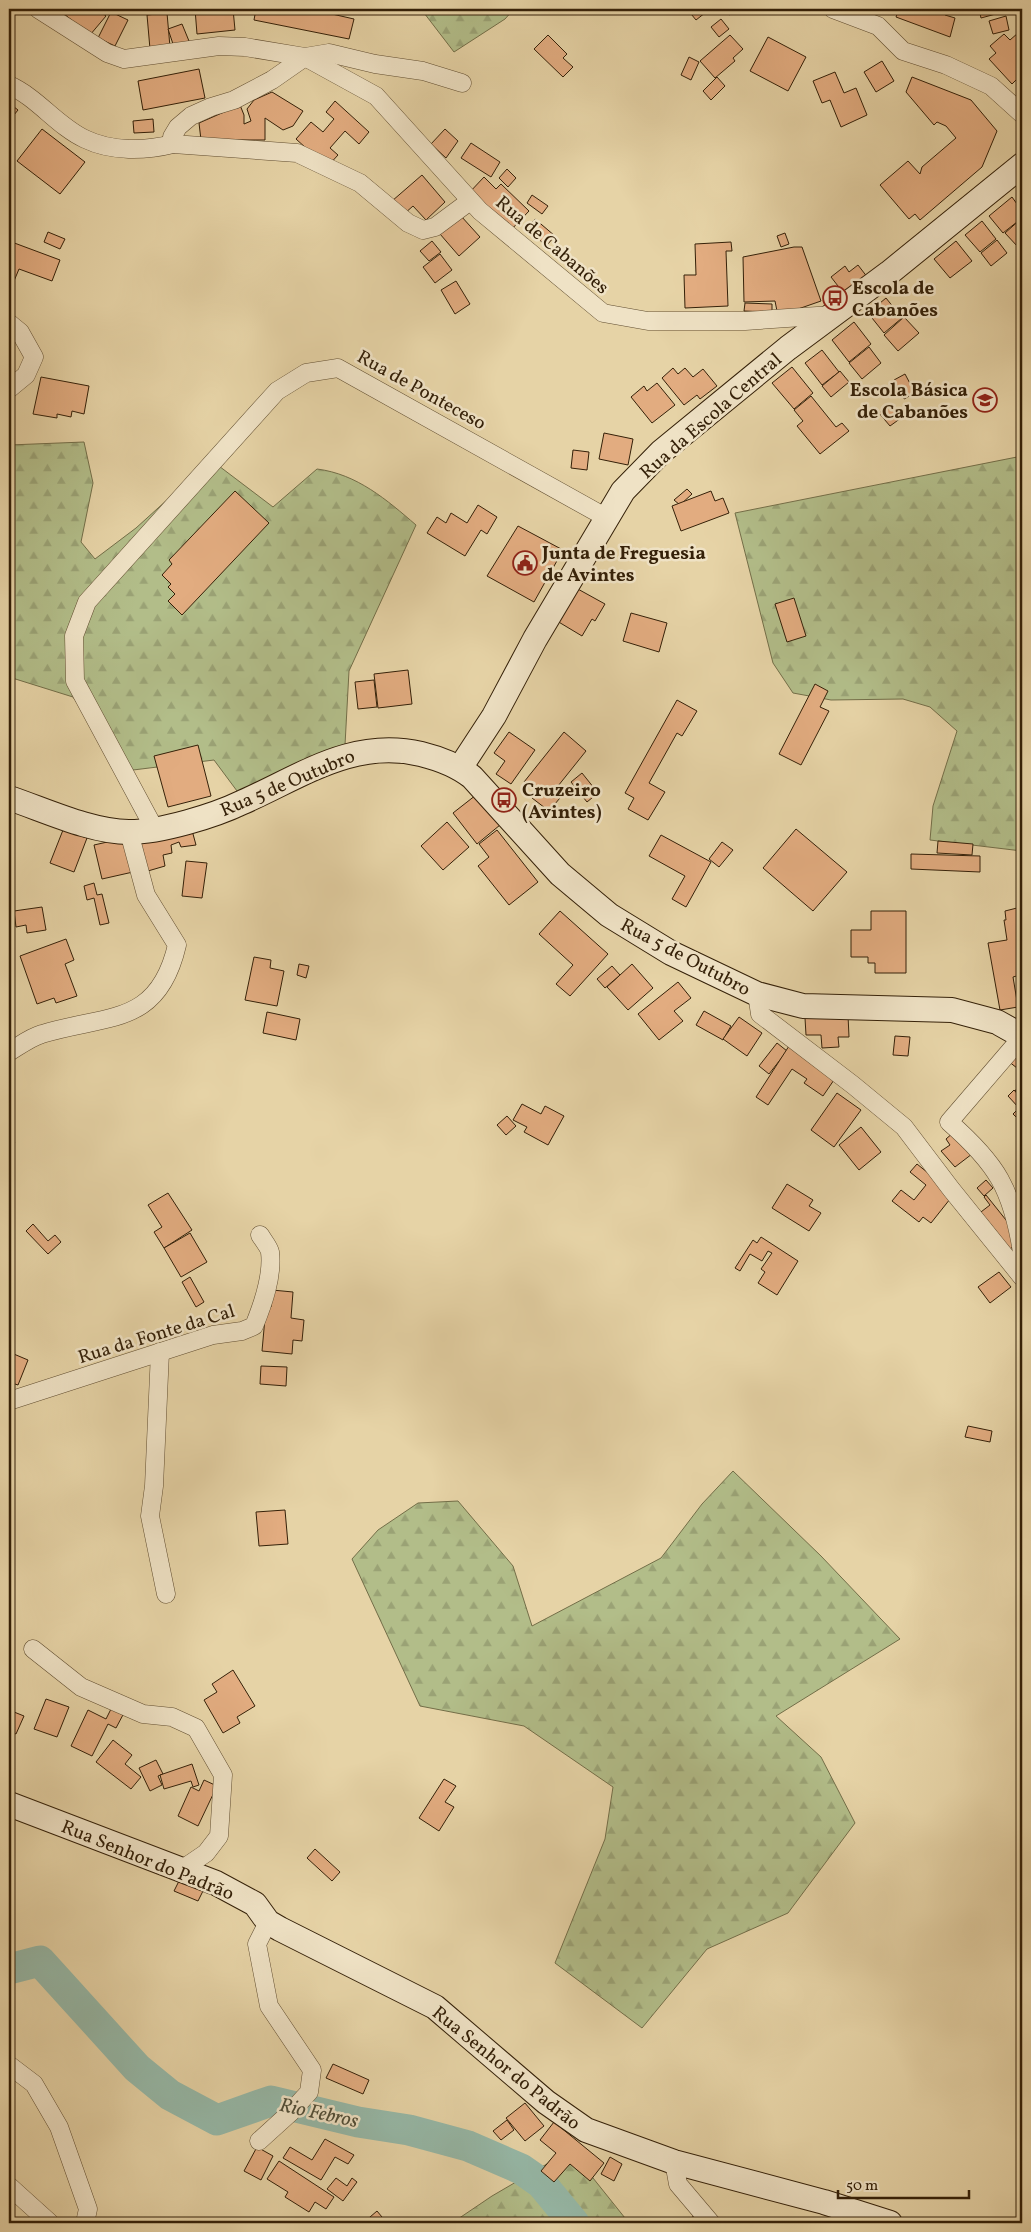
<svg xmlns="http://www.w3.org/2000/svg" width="1031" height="2232" font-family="Vollkorn,serif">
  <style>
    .forest { fill: url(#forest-firs); stroke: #736e48 }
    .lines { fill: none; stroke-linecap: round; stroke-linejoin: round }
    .river { stroke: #96b8a7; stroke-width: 31 }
    .building { fill: #e2ac80; stroke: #342008 }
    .street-casing { stroke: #604d30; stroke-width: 19 }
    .secondary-casing { stroke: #342008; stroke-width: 26 }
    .street { stroke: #efe2c5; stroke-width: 18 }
    .secondary { stroke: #efe2c5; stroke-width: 24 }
    .labels { text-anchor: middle; stroke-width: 5; stroke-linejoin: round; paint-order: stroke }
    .street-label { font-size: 19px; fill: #342008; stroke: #efe2c5 }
    .poi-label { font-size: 19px; font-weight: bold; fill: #342008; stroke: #efe2c5; text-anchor: start }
    .water-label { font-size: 20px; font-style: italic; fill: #514e38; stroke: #efe2c5 }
  </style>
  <defs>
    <pattern id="forest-firs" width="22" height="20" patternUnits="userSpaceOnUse" patternTransform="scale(1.25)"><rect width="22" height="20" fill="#b2bd89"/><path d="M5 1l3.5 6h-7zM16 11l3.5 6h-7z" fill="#9aa275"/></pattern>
  </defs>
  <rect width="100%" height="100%" fill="#e6d3a6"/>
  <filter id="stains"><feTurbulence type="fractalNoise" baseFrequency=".004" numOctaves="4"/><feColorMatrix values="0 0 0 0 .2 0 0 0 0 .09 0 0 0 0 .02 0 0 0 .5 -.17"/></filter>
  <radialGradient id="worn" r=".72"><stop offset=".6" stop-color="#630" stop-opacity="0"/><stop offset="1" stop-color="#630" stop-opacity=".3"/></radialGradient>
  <g class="forest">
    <path d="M421 9H514L505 19 454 52Z"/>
    <path d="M84 442 93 483 81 542 95 559 136 528 211 460 273 507 317 469C357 474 387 500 416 525L349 671 345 745 240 795 214 760 125 771 73 697 9 677V445Z"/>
    <path d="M1022 456V851L930 840 933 806 957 731 930 707 903 699 831 700 793 693 773 663 735 513Z"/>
    <path d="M733 1471 821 1556 900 1639 776 1716 821 1757 855 1823 788 1913 707 1949 642 2028 555 1963 605 1839 613 1787 524 1726 420 1706 352 1559 378 1530 418 1503 458 1501 513 1566 532 1626 661 1558 702 1504Z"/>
    <path d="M577 2158 629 2223H452L492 2196 552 2161Z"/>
  </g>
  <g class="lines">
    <path class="river" d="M9 1969 40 1961 137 2068 170 2095 217 2120 271 2101 358 2122 409 2130 468 2146 521 2169 541 2183 574 2223"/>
  </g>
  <g class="building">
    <path d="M58 9H97L106 16 90 35Z"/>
    <path d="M195 9H233L235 30 197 34Z"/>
    <path d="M256 9H310L354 19 349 39 254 20Z"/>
    <path d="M687 9H710L696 20Z"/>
    <path d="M724 9H737L729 15Z"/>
    <path d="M899 9H947L945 15 955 18 950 37 896 17Z"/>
    <path d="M979 9H1014L981 18Z"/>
    <path d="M111 12 128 20 115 46 98 38Z"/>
    <path d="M167 13 170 47 150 49 147 15Z"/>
    <path d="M1006 16 1009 30 993 34 989 21Z"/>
    <path d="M721 19 729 29 719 37 711 27Z"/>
    <path d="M182 24 189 41 174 47 168 29Z"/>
    <path d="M1018 33 1022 37V74L1012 84 989 59 996 53 990 46 1004 34 1010 40Z"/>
    <path d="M548 35 567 54 563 58 573 67 563 77 534 49Z"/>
    <path d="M730 35 743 49 733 58 735 61 715 78 700 61Z"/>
    <path d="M768 37 806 57 788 91 750 71Z"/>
    <path d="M689 57 699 62 691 80 681 75Z"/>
    <path d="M882 61 894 81 876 92 864 72Z"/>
    <path d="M199 69 205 98 143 110 138 81Z"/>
    <path d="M835 72 844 93 856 88 867 115 841 127 830 100 822 103 813 81Z"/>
    <path d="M717 77 725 86 711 100 703 91Z"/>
    <path d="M912 77 971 100 997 131 982 167 920 220 915 214 909 219 880 185 908 161 920 174 922 167 956 138 946 126 937 122 934 125 906 92Z"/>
    <path d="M272 92 303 111 293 126 283 130 265 118V140H201L199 123 240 105 244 115V124L251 121 247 109 254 100Z"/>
    <path d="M335 101 369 132 359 144 345 131 330 148 338 155 327 167 296 139 311 122 323 132 334 119 326 112Z"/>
    <path d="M9 103 18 110 9 121Z"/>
    <path d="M153 119 154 132 134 133 133 121Z"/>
    <path d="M42 129 85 162 60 194 17 161Z"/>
    <path d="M445 129 458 141 446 158 431 144Z"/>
    <path d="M471 143 500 162 491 177 461 158Z"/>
    <path d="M507 169 516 178 508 187 499 178Z"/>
    <path d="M422 175 445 202 426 220 413 206 404 214 392 201Z"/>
    <path d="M484 177 496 189 501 184 529 211 509 232 468 194Z"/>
    <path d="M532 195 548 206 542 214 527 203Z"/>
    <path d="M1012 197 1022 211V218L1003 233 989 216Z"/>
    <path d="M461 216 480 237 459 256 440 234Z"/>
    <path d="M1022 218V243L1018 247 1005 233Z"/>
    <path d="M535 219 555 236 546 246 527 228Z"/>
    <path d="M982 221 996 239 980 252 965 235Z"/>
    <path d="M48 232 65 239 60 249 44 242Z"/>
    <path d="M785 233 789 244 781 247 777 236Z"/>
    <path d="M997 240 1007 253 991 266 981 253Z"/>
    <path d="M9 241 60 260 52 281 19 269 9 293Z"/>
    <path d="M432 241 441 252 429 261 420 251Z"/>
    <path d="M956 241 972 261 950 278 934 259Z"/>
    <path d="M731 242 732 251H726L728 306 685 308 684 275H696L695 244Z"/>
    <path d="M794 247H802L821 301 778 316 775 301 744 302 743 257Z"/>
    <path d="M440 254 452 270 435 283 423 267Z"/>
    <path d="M858 265 868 278 845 295 831 277 845 266 849 272Z"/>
    <path d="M456 281 470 304 455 314 441 290Z"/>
    <path d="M886 298 902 318 884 333 868 313Z"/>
    <path d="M745 303 772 304V312L744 311Z"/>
    <path d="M904 317 919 333 898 351 884 335Z"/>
    <path d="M854 322 871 344 849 362 832 340Z"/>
    <path d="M869 347 881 363 862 379 849 363Z"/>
    <path d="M822 350 839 372 822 385 805 363Z"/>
    <path d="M792 367 813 393 794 409 772 383Z"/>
    <path d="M673 368 678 374 685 368 693 377 703 369 717 386 700 399 697 395 684 405 662 378Z"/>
    <path d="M840 371 849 382 831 397 822 386Z"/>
    <path d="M905 374 915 393 904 399 894 380Z"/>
    <path d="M41 377 89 386 84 414 72 411 71 417 57 414V418L33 414Z"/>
    <path d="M657 383 675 405 652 423 631 397 644 386 647 391Z"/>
    <path d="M811 396 836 427 842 423 849 431 820 454 797 426 803 421 794 410Z"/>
    <path d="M890 404 901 418 890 426 879 413Z"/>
    <path d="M604 433 633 439 628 465 599 459Z"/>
    <path d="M573 450 589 452 587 470 571 468Z"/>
    <path d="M687 489 692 494 680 505 674 500Z"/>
    <path d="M235 491 269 523 182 615 168 601 175 594 168 587 171 584 162 575 172 564 169 560Z"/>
    <path d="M711 491 715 501 723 498 729 513 681 531 672 506Z"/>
    <path d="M478 505 497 517 487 534 481 530 465 556 427 533 437 517 446 523 451 513 467 523Z"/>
    <path d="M518 526 563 550 534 602 487 576Z"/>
    <path d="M576 588 605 604 595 621 592 619 582 636 557 621Z"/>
    <path d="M794 598 806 636 787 642 775 604Z"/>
    <path d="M631 613 667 623 659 652 623 641Z"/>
    <path d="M408 670 412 704 378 708 374 674Z"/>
    <path d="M374 680 377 707 358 709 355 682Z"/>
    <path d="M815 684 828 691 820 707 829 711 801 765 779 754Z"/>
    <path d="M677 700 697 711 682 736 677 733 649 783 665 792 648 820 628 809 634 798 625 793Z"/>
    <path d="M509 732 535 750 511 784 496 774 505 761 494 753Z"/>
    <path d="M564 732 586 751 558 786 565 792 549 811 532 798 537 792 524 782Z"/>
    <path d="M198 745 211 796 168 807 154 756Z"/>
    <path d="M582 773 598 793 587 802 571 782Z"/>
    <path d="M476 795 500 825 477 844 453 813Z"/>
    <path d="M9 799 15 800 12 823H9Z"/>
    <path d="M447 822 469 847 443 870 421 846Z"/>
    <path d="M190 823 196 845 181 847 179 842 171 845 172 853 163 855 165 866 141 873 133 838Z"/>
    <path d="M796 829 847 872 813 911 763 868Z"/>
    <path d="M63 830 87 838 74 872 50 863Z"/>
    <path d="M497 830 538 882 509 905 478 866 489 857 479 844Z"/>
    <path d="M661 835 711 862 686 907 672 899 685 876 649 856Z"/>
    <path d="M125 838 133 872 102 879 94 845Z"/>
    <path d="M938 841 973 844 972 855 937 853Z"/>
    <path d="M722 842 733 850 719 867 709 859Z"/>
    <path d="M911 854 980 856V872L911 869Z"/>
    <path d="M186 861 207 863 202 898 182 896Z"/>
    <path d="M94 883 97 895 102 894 109 923 100 925 94 898 87 900 84 886Z"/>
    <path d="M42 907 46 930 27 933 26 925 16 927 14 911Z"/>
    <path d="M1017 908 1022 937V987L1020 975 1013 977 1018 1007 1000 1010 988 943 1007 940 1004 920H1006L1005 911Z"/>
    <path d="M560 911 608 954 570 996 556 984 573 965 539 934Z"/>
    <path d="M871 911H906V973H875V963H868V957H851V930H871Z"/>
    <path d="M66 939 74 960 65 964 77 996 56 1003 54 998 37 1004 20 956Z"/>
    <path d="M254 957 271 960 270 968 284 971 277 1006 245 1000Z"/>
    <path d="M299 964 309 966 306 978 297 975Z"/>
    <path d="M632 964 653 988 628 1010 607 987Z"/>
    <path d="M612 966 620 975 605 988 597 979Z"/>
    <path d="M678 982 691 998 674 1011 683 1021 659 1040 638 1014Z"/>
    <path d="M704 1011 731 1026 723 1040 696 1025Z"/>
    <path d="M267 1012 300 1019 296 1040 263 1033Z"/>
    <path d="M848 1015 849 1037H838L839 1047 822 1048 821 1035H806L805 1018Z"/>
    <path d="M739 1017 762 1033 747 1056 723 1039Z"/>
    <path d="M895 1036 910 1037 908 1056 893 1055Z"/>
    <path d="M777 1043 787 1051 769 1074 759 1066Z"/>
    <path d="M1022 1044V1072L1003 1057Z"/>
    <path d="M789 1046 836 1077 823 1096 804 1083 807 1079 792 1069 768 1105 756 1097Z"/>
    <path d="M1022 1082V1097L1015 1091Z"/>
    <path d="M1014 1090 1022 1099V1116L1019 1120 1013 1114 1019 1108 1008 1096Z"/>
    <path d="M837 1093 861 1110 834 1147 811 1130Z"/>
    <path d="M522 1104 541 1114 545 1106 564 1116 548 1145 524 1132 527 1127 513 1120Z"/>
    <path d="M507 1116 516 1126 506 1135 497 1125Z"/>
    <path d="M861 1127 881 1152 859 1170 839 1145Z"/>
    <path d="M954 1132 972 1154 955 1167 941 1151 950 1145 946 1139Z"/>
    <path d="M9 1136 15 1143 9 1148Z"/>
    <path d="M917 1164 954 1194 931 1223 923 1217 919 1222 892 1201 901 1190 914 1200 926 1185 910 1172Z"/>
    <path d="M986 1180 993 1188 984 1196 977 1188Z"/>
    <path d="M787 1184 813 1200 809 1206 821 1213 809 1231 772 1208Z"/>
    <path d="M168 1193 192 1230 164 1248 154 1232 162 1227 148 1205Z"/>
    <path d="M986 1195 1022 1240 1006 1252 977 1215 990 1205 984 1197Z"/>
    <path d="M33 1224 48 1241 55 1235 61 1242 48 1254 26 1231Z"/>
    <path d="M190 1233 207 1262 181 1277 164 1248Z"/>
    <path d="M761 1237 798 1261 777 1295 758 1283 765 1272 761 1269 772 1253 768 1251 762 1261 750 1254 740 1271 735 1268 753 1240 757 1243Z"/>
    <path d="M999 1272 1011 1287 990 1303 978 1287Z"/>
    <path d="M190 1277 204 1302 196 1307 182 1282Z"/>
    <path d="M272 1290 293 1292 291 1318 304 1320 302 1341 293 1340 292 1354 262 1351 266 1307H271Z"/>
    <path d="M9 1352 28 1360 18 1385 9 1382V1384Z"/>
    <path d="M261 1366 287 1367 286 1386 260 1384Z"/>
    <path d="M968 1426 992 1431 990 1442 965 1437Z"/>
    <path d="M285 1510 288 1544 259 1546 256 1512Z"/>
    <path d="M233 1670 255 1706 237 1717 240 1723 223 1733 204 1700 217 1692 212 1684Z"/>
    <path d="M46 1699 69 1707 57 1737 34 1729Z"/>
    <path d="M113 1705 125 1711 116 1728 108 1724 92 1756 71 1746 88 1710 106 1719Z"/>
    <path d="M9 1710 24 1716 16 1734 9 1731Z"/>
    <path d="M113 1740 132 1755 125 1764 141 1777 131 1789 96 1762Z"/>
    <path d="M156 1760 163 1774 158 1776 162 1785 150 1791 139 1768Z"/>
    <path d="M192 1764 199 1785 193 1787 191 1781 164 1789 160 1775Z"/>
    <path d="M444 1779 456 1786 445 1802 454 1807 439 1831 419 1818Z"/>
    <path d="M204 1780 217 1786 198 1826 178 1816 191 1787 199 1791Z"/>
    <path d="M315 1849 340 1872 332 1881 307 1858Z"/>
    <path d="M180 1879 204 1889 198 1901 174 1891Z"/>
    <path d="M333 2064 369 2080 363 2094 326 2078Z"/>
    <path d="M525 2103 544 2126 525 2141 506 2118Z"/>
    <path d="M507 2120 514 2130 501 2140 493 2131Z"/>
    <path d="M554 2122 604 2163 590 2181 570 2164 554 2182 541 2171 556 2153 540 2140Z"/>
    <path d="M325 2139 354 2155 348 2164 335 2157 321 2180 283 2158 290 2147 312 2160Z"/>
    <path d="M257 2147 273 2156 261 2180 244 2171Z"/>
    <path d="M610 2157 622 2164 614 2181 601 2174Z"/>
    <path d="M279 2161 334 2197 326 2209 315 2202 309 2212 285 2197 288 2192 267 2179Z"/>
    <path d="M336 2178 347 2186 352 2178 357 2182 343 2201 327 2189Z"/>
    <path d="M377 2211 387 2223H363Z"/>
    <path d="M9 2214 19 2223H9Z"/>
    <path d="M696 2214 704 2223H685Z"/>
  </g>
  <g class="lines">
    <g class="street-casing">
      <g id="street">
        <path d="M38 9 107 53 124 59 219 46 245 47 305 57 376 96 480 211 603 313 648 321H745L832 315"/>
        <path d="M833 9 878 26 903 51 946 65 991 86 1022 114"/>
        <path d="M9 85C38 98 57 126 85 139 112 152 145 151 173 144L297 153 360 183 408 223 423 230 435 227 470 201"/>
        <path d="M173 144 172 137 178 127 191 116 211 107 234 100 272 80 305 57 329 53 375 64 423 71 462 83"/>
        <path d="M9 323 20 332 34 357 26 375 9 389"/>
        <path d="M154 828 75 681 74 636 87 602 277 391 306 373 338 368 607 518"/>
        <path d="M757 994 760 1014 853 1085 904 1127 951 1189 1022 1277"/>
        <path d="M1022 1037 949 1122C997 1164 1012 1189 1022 1252"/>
        <path d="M9 1052C19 1046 31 1037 42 1034 107 1014 158 1027 177 945L146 895 129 832"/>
        <path d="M160 1352 154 1486 150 1516 166 1594"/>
        <path d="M9 1401 213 1335 242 1331 254 1326C263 1304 273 1276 270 1252 269 1247 263 1240 260 1235"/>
        <path d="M33 1649 81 1687 143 1714 172 1717 196 1728 223 1775 219 1836 206 1853 181 1870"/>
        <path d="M9 2065 34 2084 59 2127 88 2209 85 2223"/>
        <path d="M259 2141 291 2112 309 2092 312 2070 269 2006 257 1944 268 1922"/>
        <path d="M674 2162 678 2184 711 2223"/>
        <path d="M9 2186 50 2223"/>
      </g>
    </g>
    <g class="secondary-casing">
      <g id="secondary">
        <path d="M460 768 494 716 535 639 623 491 661 452 788 348 889 273 1022 165"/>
        <path d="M9 798C45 810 91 832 129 832 161 832 214 816 243 802 302 776 353 738 421 754 441 759 457 765 472 777L560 874 609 915 671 953 757 994 803 1006 952 1010 997 1022 1022 1036"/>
        <path d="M9 1804 216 1883 255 1904 268 1922 280 1929 435 2007 546 2102 586 2130 674 2162 824 2202 890 2223"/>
      </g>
    </g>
    <use href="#street" class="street"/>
    <use href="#secondary" class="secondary"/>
  </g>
  <defs>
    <g id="bus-ring" transform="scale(1.25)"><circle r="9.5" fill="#efe2c5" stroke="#8f2418" stroke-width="1.5"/><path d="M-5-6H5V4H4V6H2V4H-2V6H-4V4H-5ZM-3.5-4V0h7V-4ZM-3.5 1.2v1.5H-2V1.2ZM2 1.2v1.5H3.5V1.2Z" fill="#8f2418"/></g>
    <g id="school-ring" transform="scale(1.25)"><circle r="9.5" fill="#efe2c5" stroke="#8f2418" stroke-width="1.5"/><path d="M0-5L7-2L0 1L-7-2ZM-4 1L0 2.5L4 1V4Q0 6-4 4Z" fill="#8f2418"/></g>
    <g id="civic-ring" transform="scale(1.25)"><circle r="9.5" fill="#efe2c5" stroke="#8f2418" stroke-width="1.5"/><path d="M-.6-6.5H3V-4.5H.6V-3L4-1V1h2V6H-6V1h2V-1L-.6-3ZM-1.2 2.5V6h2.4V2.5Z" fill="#8f2418"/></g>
  </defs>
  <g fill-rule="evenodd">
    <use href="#bus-ring" x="835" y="298"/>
    <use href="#school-ring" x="985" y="400"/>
    <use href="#civic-ring" x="525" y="563"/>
    <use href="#bus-ring" x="504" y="800"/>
  </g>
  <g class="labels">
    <g class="street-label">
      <text transform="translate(553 244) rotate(40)" y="7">Rua de Cabanões</text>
      <text transform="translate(422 389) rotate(29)" y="7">Rua de Ponteceso</text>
      <text transform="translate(710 415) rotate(-41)" y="7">Rua da Escola Central</text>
      <text transform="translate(287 782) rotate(-23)" y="7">Rua 5 de Outubro</text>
      <text transform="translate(686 956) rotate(28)" y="7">Rua 5 de Outubro</text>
      <text transform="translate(156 1333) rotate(-17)" y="7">Rua da Fonte da Cal</text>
      <text transform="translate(148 1859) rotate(22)" y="7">Rua Senhor do Padrão</text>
      <text transform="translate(507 2067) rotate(39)" y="7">Rua Senhor do Padrão</text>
    </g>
    <g class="poi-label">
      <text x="852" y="294">Escola de<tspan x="852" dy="22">Cabanões</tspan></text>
      <text x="968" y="396" text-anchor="end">Escola Básica<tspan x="968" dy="22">de Cabanões</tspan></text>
      <text x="542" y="559">Junta de Freguesia<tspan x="542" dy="22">de Avintes</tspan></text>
      <text x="522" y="796">Cruzeiro<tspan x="522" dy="22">(Avintes)</tspan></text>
    </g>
    <g class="water-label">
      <text transform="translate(319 2112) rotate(12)" y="7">Rio Febros</text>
    </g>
  </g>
  <rect width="1031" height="2232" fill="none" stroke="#e6d3a6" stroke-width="30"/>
  <rect x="10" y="10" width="1011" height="2212" fill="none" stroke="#342008" stroke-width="2.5"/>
  <rect x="15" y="15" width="1001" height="2202" fill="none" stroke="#342008"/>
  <path d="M838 2190v8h131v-8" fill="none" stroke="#342008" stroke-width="2.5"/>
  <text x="846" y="2190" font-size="15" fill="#342008" stroke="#efe2c5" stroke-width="4" paint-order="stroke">50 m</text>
  <rect width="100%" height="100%" filter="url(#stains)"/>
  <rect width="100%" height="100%" fill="url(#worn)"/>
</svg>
